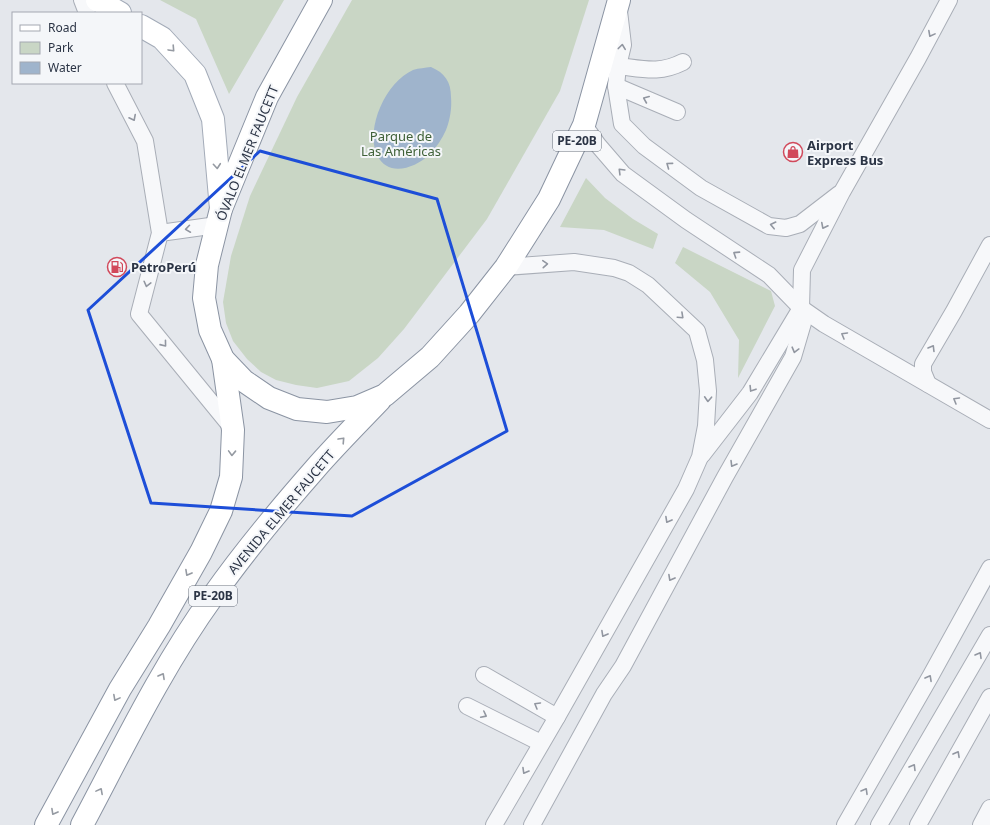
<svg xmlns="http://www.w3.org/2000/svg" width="990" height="825" font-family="'Noto Sans',sans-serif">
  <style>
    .green { fill: #c9d6c5 }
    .water { fill: #9fb4cc }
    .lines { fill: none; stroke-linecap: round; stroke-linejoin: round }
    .service-casing { stroke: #a9aeb7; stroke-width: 18 }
    .primary-casing { stroke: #a3abb8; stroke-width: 24 }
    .trunk-casing { stroke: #8b94a3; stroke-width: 24 }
    .service { stroke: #f7f8fa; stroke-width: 16 }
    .primary { stroke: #fff; stroke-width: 22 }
    .trunk { stroke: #fff; stroke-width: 22 }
    .oneway { stroke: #9196a0 }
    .oneway2 { stroke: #959aa2 }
    .marked { fill: none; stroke: #1d4ed8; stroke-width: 3; stroke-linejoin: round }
    .labels { text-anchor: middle; stroke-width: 4; stroke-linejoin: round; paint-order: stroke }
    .shield { fill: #f4f6f9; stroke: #676e7b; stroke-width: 1 }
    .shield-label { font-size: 12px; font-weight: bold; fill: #2b3445 }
    .park-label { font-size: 13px; fill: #3f6138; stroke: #f4f6f9 }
    .poi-label { font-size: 13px; font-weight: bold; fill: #2b3445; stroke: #f4f6f9; text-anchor: start }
    .street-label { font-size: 13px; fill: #2b3445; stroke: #f4f6f9 }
  </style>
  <rect width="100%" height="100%" fill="#e4e7ec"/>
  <g class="green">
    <path d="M160 0H284L229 94 196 19Z"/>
    <path d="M352 0H589L560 91 487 219 404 329 378 358 349 381 317 388 296 385 276 380 261 372 247 359 233 341 226 323 223 302 231 256 250 196 297 97Z"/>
    <path d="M586 178 605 198 633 219 658 234 653 249 604 230 560 227Z"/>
    <path d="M683 247 771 291 775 306 738 378 739 340 710 292 675 263Z"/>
  </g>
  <path class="water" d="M431 67C445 73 451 82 451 97 452 108 450 120 446 130 442 139 436 148 429 155 415 168 388 178 377 155 365 128 386 82 413 70 419 68 425 68 431 67Z"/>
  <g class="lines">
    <g class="service-casing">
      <g id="service">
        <path d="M82 0 87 13"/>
        <path d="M619 11 623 45 618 66 616 86 622 124 644 146 701 188 769 226 786 228 800 224 839 194"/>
        <path d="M618 66C644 69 659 74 683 62"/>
        <path d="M115 83 145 141 160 233 139 314 233 429"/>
        <path d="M616 86 677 112"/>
        <path d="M584 125 598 145 623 174 686 220 769 275 801 308 824 324 990 420"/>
        <path d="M160 233 217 225"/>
        <path d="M928 384 923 372V364L954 311 990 245"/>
        <path d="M702 455 750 393 801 308"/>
        <path d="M484 675 557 717"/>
        <path d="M467 706 541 743"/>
        <path d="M494 825 557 717 686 489 700 457 706 426 708 391 705 360 697 331 648 285 629 273 614 268 574 262 506 267"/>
        <path d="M532 825 604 694 623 666 725 477 793 357 803 323 801 308 802 270 842 192 918 58 949 0"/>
        <path d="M845 825 930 677 990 568"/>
        <path d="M879 825 990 635"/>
        <path d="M918 825 990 697"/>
        <path d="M981 825 990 808"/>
      </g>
    </g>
    <g class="primary-casing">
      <g id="primary">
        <path d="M97 0 120 13"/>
        <path d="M141 26 162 38 195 74 213 119 221 209"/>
      </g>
    </g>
    <g class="trunk-casing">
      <g id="trunk">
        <path d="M321 0 267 97 221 209 207 265 204 298 210 330 223 359 244 381 269 398 297 409 327 412 357 407 385 395 430 357 469 314 506 267 549 199 584 125 619 0"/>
        <path d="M46 825 120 689 159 626 201 552 221 511 231 477 233 430 223 359"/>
        <path d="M82 825C123 748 161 668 213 596 244 552 279 510 315 469 336 445 358 423 380 400"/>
      </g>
    </g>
    <use href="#service" class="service"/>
    <use href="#primary" class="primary"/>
    <use href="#trunk" class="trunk"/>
  </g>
  <defs><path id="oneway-chevron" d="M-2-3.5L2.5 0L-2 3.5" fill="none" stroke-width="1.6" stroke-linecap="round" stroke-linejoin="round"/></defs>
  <g class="oneway">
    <use href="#oneway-chevron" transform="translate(931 34) rotate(118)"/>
    <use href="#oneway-chevron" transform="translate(622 47) rotate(-83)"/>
    <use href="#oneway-chevron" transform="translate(646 99) rotate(-157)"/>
    <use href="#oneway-chevron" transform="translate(133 118) rotate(63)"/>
    <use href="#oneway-chevron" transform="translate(669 165) rotate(-144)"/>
    <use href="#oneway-chevron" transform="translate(621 171) rotate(-135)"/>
    <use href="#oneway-chevron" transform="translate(773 225) rotate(-167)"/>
    <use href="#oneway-chevron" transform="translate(824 226) rotate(117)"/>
    <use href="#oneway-chevron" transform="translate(188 229) rotate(172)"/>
    <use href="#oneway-chevron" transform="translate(736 254) rotate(-147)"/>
    <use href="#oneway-chevron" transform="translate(545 264) rotate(-4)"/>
    <use href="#oneway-chevron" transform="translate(147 284) rotate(104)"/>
    <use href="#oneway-chevron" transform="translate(681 316) rotate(43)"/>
    <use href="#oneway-chevron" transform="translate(844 335) rotate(-150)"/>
    <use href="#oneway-chevron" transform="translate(164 344) rotate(51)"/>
    <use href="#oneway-chevron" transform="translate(932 348) rotate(-59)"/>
    <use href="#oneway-chevron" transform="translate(795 350) rotate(105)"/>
    <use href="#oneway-chevron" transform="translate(752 389) rotate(122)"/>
    <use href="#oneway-chevron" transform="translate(708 399) rotate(93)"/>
    <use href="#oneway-chevron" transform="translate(956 400) rotate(-150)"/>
    <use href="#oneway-chevron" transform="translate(733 464) rotate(121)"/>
    <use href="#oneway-chevron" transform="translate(668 520) rotate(119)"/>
    <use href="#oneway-chevron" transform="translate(671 578) rotate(119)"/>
    <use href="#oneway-chevron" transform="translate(604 634) rotate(119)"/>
    <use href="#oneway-chevron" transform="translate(979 655) rotate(-60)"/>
    <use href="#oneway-chevron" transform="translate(929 678) rotate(-61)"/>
    <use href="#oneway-chevron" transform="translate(537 705) rotate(-150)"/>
    <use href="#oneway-chevron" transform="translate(484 715) rotate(27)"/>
    <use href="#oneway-chevron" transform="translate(957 754) rotate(-61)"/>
    <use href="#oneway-chevron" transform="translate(913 767) rotate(-59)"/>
    <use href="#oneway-chevron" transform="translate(525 771) rotate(120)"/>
    <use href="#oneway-chevron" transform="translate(865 791) rotate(-60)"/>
  </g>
  <g class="oneway2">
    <use href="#oneway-chevron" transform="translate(172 49) rotate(47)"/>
    <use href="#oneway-chevron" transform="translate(217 166) rotate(85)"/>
    <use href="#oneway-chevron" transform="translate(342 440) rotate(-47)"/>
    <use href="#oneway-chevron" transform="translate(232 453) rotate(92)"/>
    <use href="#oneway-chevron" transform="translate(188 573) rotate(119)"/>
    <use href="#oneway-chevron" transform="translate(162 676) rotate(-61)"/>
    <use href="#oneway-chevron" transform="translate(116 698) rotate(118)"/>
    <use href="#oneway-chevron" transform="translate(100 791) rotate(-62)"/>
    <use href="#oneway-chevron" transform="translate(54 812) rotate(119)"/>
  </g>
  <path class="marked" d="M260 151 437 199 507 431 352 516 151 503 88 310Z"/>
  <defs>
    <g id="shop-ring" transform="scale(1)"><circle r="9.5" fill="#f4f6f9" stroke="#d1495b" stroke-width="1.5"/><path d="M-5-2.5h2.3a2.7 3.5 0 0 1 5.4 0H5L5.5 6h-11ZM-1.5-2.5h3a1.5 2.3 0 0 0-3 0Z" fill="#d1495b"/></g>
    <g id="fuel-ring" transform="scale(1)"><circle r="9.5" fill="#f4f6f9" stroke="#d1495b" stroke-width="1.5"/><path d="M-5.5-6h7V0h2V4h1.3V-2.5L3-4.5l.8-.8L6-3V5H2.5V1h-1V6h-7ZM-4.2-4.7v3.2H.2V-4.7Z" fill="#d1495b"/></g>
  </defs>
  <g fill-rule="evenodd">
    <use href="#shop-ring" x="793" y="152"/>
    <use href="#fuel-ring" x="117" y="267"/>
  </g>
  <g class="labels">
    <g class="shield">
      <rect x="553" y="131" width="48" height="20" rx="3"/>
      <rect x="189" y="586" width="48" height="20" rx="3"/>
    </g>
    <g class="shield-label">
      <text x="577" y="145">PE-20B</text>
      <text x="213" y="600">PE-20B</text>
    </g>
    <g class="park-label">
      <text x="401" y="141">Parque de<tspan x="401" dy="15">Las Américas</tspan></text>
    </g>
    <g class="poi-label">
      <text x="807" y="150">Airport<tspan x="807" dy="15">Express Bus</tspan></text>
      <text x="131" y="272">PetroPerú</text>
    </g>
    <g class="street-label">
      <text transform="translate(247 153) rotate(-68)" y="5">ÓVALO ELMER FAUCETT</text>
      <text transform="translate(281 512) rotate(-50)" y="5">AVENIDA ELMER FAUCETT</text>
    </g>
  </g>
  <rect x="12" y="12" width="130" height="72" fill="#f4f6f9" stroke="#a4a8b1"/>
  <rect x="20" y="25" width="20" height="6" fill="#ffffff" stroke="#a4a8b1"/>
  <text x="48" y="32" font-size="12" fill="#2b3445">Road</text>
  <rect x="20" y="42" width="20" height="12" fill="#c9d6c5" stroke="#a4a8b1"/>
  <text x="48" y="52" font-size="12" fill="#2b3445">Park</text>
  <rect x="20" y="62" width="20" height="12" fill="#9fb4cc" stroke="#a4a8b1"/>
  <text x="48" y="72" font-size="12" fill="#2b3445">Water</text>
</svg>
